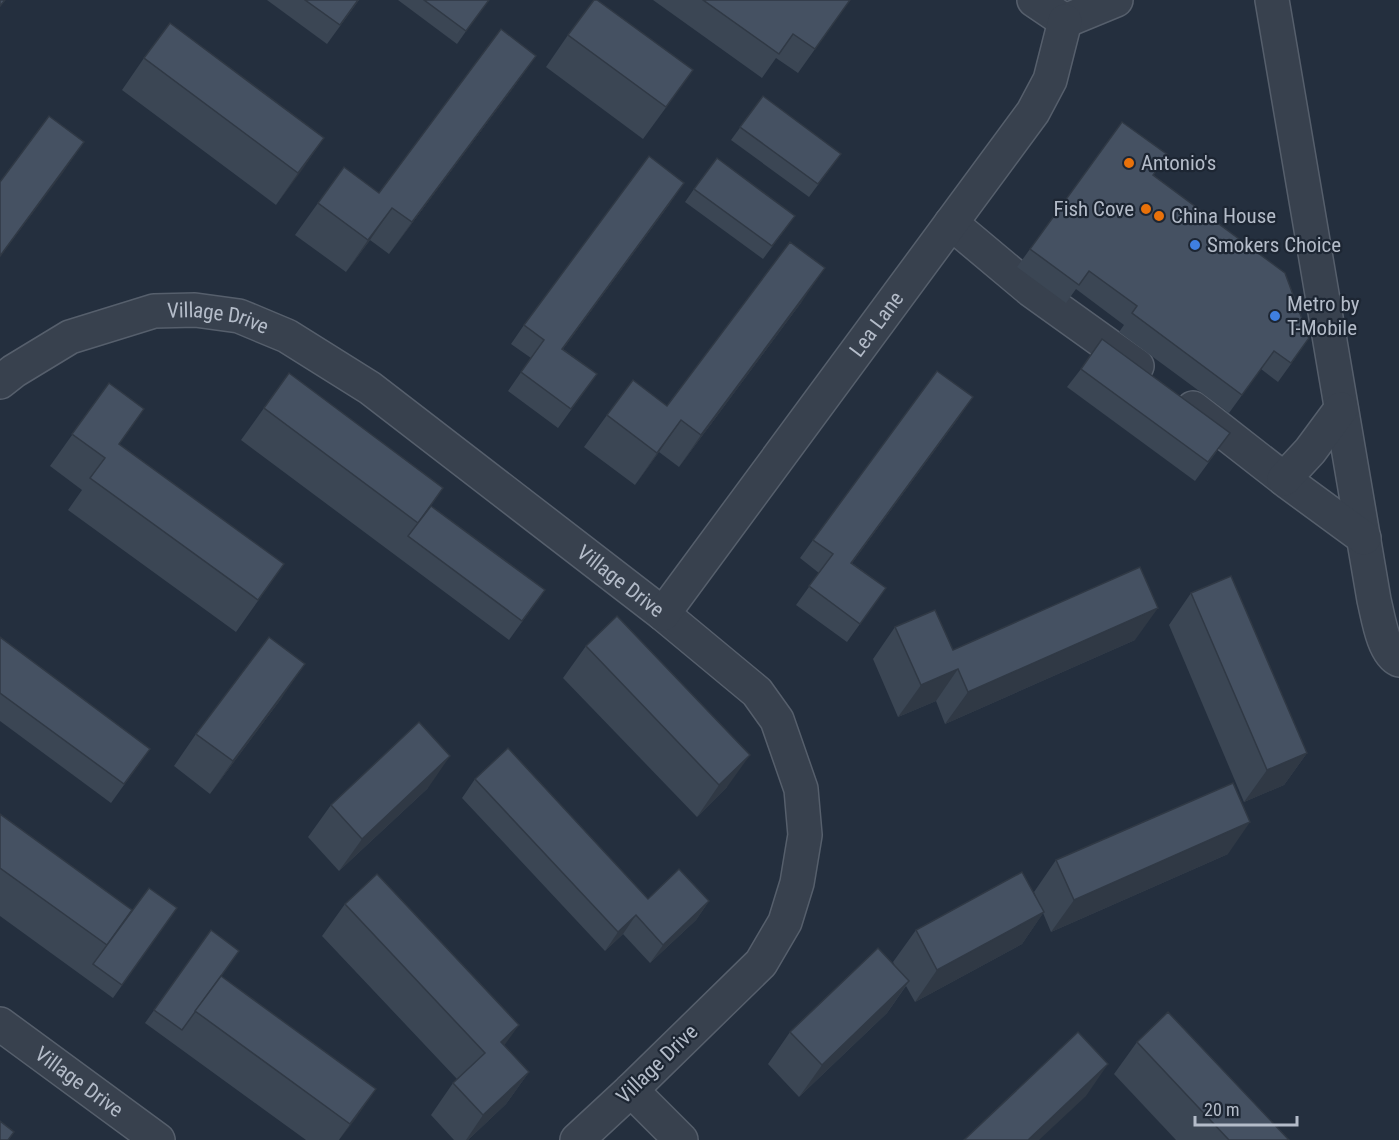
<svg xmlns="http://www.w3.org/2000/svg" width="1399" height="1140" font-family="'Roboto Condensed',sans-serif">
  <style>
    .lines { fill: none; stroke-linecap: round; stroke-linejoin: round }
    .minor-casing { stroke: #565f6c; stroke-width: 36 }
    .minor { stroke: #38414e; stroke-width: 33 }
    .wall { fill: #3b4654 }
    .shaded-wall { fill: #303945 }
    .building { fill: #455162; stroke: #303945; stroke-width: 1.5 }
    .food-dot { fill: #e8710a; stroke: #1d2633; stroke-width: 2 }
    .shop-dot { fill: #3f7fe0; stroke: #1d2633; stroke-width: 2 }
    .labels { text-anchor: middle; stroke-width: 4.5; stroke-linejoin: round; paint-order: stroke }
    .poi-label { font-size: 21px; fill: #b4bcc9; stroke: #1d2633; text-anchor: start }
    .street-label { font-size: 21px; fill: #b4bcc9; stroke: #1d2633 }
  </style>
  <rect width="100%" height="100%" fill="#242f3e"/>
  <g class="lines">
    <g class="minor-casing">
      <g id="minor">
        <path d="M1034 0 1065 21"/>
        <path d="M1272 0 1374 600C1378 616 1383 653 1399 660"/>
        <path d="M1065 21 1116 0"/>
        <path d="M951 223 1031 290 1137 366"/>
        <path id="s1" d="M0 382 14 371 70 337 154 311 195 310 239 316 287 336 370 388 663 614 757 692 777 720 801 789 805 835 797 883 785 922 761 963 631 1090 577 1140"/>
        <path d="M1193 408 1289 483 1364 538"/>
        <path d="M1284 479 1310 451 1341 409"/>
        <path id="s2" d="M663 614 1033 112 1050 80 1065 21"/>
        <path id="s3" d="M0 1024 158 1140"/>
        <path d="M631 1090 681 1140"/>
      </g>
    </g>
    <use href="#minor" class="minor"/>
  </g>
  <g class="wall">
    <path d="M267 0H359L327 44Z"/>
    <path d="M398 0H488L457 44Z"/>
    <path d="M653 0H850L798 73 776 58 762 78Z"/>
    <path d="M568 35 670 102 643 139 546 67Z"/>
    <path d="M536 56 513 88 389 254 370 240 346 272 295 235 318 203 379 193Z"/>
    <path d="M144 58 324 138 276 205 122 90Z"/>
    <path d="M763 96 841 154 809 197 731 140Z"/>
    <path d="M1154 175 1296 357 1278 382 1261 369 1229 413 1119 332 1124 325 1076 289 1066 303 1017 267 1030 249Z"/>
    <path d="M694 189 795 216 763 259 685 202Z"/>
    <path d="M671 202 563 349 597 374 558 428 508 391 531 358 511 344 524 325Z"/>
    <path d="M803 300 679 467 659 452 635 485 584 447 607 415 667 406Z"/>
    <path d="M1081 369 1217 451 1195 481 1067 387Z"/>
    <path d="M109 383 119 444 284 564 236 632 68 510 82 490 50 466Z"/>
    <path d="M264 408 429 509 545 590 509 640 241 440Z"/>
    <path d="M960 416 852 563 886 588 847 642 796 605 819 573 800 558 813 540Z"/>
    <path d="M1191 593 1307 753 1284 785 1244 802 1169 625Z"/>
    <path d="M895 627 953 650 1135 640 945 724 936 701 898 717 873 659Z"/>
    <path d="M0 637 150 749 111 803 0 721Z"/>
    <path d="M586 646 727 787 697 817 563 678Z"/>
    <path d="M283 696 210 794 174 766 196 734Z"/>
    <path d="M475 779 648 899 709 901 696 920 650 963 623 934 605 951 462 798Z"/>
    <path d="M428 788 339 871 308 837 331 805Z"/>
    <path d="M0 814 132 910 177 908 113 998 0 916Z"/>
    <path d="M1228 854 1051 932 1043 913 1022 944 915 1002 906 986 887 1013 799 1097 768 1064 790 1032 896 968 893 962 916 930 1039 903 1034 892 1056 860Z"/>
    <path d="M345 904 504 1046 529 1072 506 1104 468 1140H454L431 1115 453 1083 457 1079 322 936Z"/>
    <path d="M211 930 221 976 376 1089 339 1140H306L145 1023Z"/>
    <path d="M1137 1042 1289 1140H1176L1114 1074Z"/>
  </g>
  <g class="shaded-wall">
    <path d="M536 56 513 88 389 254 412 222Z"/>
    <path d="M324 138 302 170 276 205 298 173Z"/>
    <path d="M84 142 62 174 0 257V256Z"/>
    <path d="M684 183 671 202 549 368 562 349Z"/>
    <path d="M392 208 370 240 346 272 368 240Z"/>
    <path d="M825 268 803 300 679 467 701 435Z"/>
    <path d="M973 397 960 416 838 582 851 563Z"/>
    <path d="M681 420 659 452 635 485 657 453Z"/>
    <path d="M1158 608 1135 640 945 724 968 692Z"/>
    <path d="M305 664 283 696 210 794 233 761Z"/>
    <path d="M958 669 936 701 898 717 921 685Z"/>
    <path d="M1307 753 1284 785 1244 802 1267 770Z"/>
    <path d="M750 755 727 787 697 817 719 785Z"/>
    <path d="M450 756 428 788 339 871 362 839Z"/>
    <path d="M1250 822 1228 854 1051 932 1074 900Z"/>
    <path d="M709 901 696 920 650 963 663 945Z"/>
    <path d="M1044 912 1022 944 915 1002 937 970Z"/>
    <path d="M636 915 623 934 605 951 618 932Z"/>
    <path d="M909 981 887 1013 799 1097 822 1065Z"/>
    <path d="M519 1025 496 1057 501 1042Z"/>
    <path d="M1108 1064 1086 1096 1039 1140H1028Z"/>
    <path d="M529 1072 506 1104 468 1140H466L483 1115Z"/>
    <path d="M376 1089 354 1121 339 1140Z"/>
  </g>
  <g class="building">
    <path d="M0 0H5L0 6Z"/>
    <path d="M305 0H358L340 25Z"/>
    <path d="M424 0H489L466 31Z"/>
    <path d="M594 0H597L693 70 666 107 568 35Z"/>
    <path d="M703 0H850L815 49 793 34 779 54Z"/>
    <path d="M170 23 324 138 298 173 144 58Z"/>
    <path d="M501 29 536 56 412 222 392 208 368 240 318 203 344 167 379 193Z"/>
    <path d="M763 96 841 154 818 184 740 127Z"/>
    <path d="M49 116 84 142 0 256V182Z"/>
    <path d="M1122 122 1168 155 1153 175 1285 273 1309 338 1291 363 1274 351 1242 395 1132 313 1137 306 1089 271 1079 285 1030 249Z"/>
    <path d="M649 156 684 183 562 349 597 374 571 409 521 372 544 340 524 325Z"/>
    <path d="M717 158 795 216 772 246 694 189Z"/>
    <path d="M790 242 825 268 701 435 681 420 657 453 607 415 633 380 667 406Z"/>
    <path d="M1102 339 1230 433 1208 462 1081 369Z"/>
    <path d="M937 371 973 397 851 563 886 588 860 624 809 586 833 554 813 540Z"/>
    <path d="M289 373 443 488 418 523 264 408Z"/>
    <path d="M109 383 144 409 119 444 284 564 258 600 90 478 105 458 72 434Z"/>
    <path d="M431 506 545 590 522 621 408 536Z"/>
    <path d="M1140 567 1158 608 968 692 958 669 921 685 895 627 935 610 953 650Z"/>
    <path d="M1231 576 1307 753 1267 770 1191 593Z"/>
    <path d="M617 616 750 755 719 785 586 646Z"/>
    <path d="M0 637 150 749 124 784 0 693Z"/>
    <path d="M269 637 305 664 233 761 196 734Z"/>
    <path d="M419 722 450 756 362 839 331 805Z"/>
    <path d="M508 748 648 899 679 869 709 901 663 945 636 915 618 932 475 779Z"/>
    <path d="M1233 783 1250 822 1074 900 1056 860Z"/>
    <path d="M0 814 132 910 107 945 0 868Z"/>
    <path d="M1022 872 1044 912 937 970 916 930Z"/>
    <path d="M377 874 519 1025 501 1042 529 1072 483 1115 453 1083 485 1053 345 904Z"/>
    <path d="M149 888 177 908 122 985 93 964Z"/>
    <path d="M211 930 239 951 182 1030 154 1010Z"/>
    <path d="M878 948 909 981 822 1065 790 1032Z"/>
    <path d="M221 976 376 1089 350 1124 195 1011Z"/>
    <path d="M1168 1012 1289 1140H1229L1137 1042Z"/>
    <path d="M1078 1032 1108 1064 1028 1140H964Z"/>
    <path d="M0 1121 14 1132 8 1140H0Z"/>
  </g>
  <g class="food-dot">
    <circle cx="1129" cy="163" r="6"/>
    <circle cx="1146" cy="209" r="6"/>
    <circle cx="1159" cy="216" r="6"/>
  </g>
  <g class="shop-dot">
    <circle cx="1195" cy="245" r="6"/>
    <circle cx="1275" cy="316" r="6"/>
  </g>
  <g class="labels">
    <g class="poi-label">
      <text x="1141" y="170">Antonio's</text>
      <text x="1134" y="216" text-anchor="end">Fish Cove</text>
      <text x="1171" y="223">China House</text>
      <text x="1207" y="252">Smokers Choice</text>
      <text x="1287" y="311">Metro by<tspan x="1287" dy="24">T-Mobile</tspan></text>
    </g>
    <g class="street-label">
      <text dy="7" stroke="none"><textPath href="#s1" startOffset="236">Village Drive</textPath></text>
      <text dy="7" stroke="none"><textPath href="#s2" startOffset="360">Lea Lane</textPath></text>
      <text dy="7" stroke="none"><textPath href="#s1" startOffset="723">Village Drive</textPath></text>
      <text transform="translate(657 1064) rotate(-44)" y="7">Village Drive</text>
      <text dy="7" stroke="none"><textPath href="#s3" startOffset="98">Village Drive</textPath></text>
    </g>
  </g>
  <path d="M1195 1116v9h102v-9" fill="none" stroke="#b4bcc9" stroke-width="3"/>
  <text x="1204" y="1116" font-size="18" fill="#b4bcc9" stroke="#1d2633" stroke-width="4.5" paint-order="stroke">20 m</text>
</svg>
